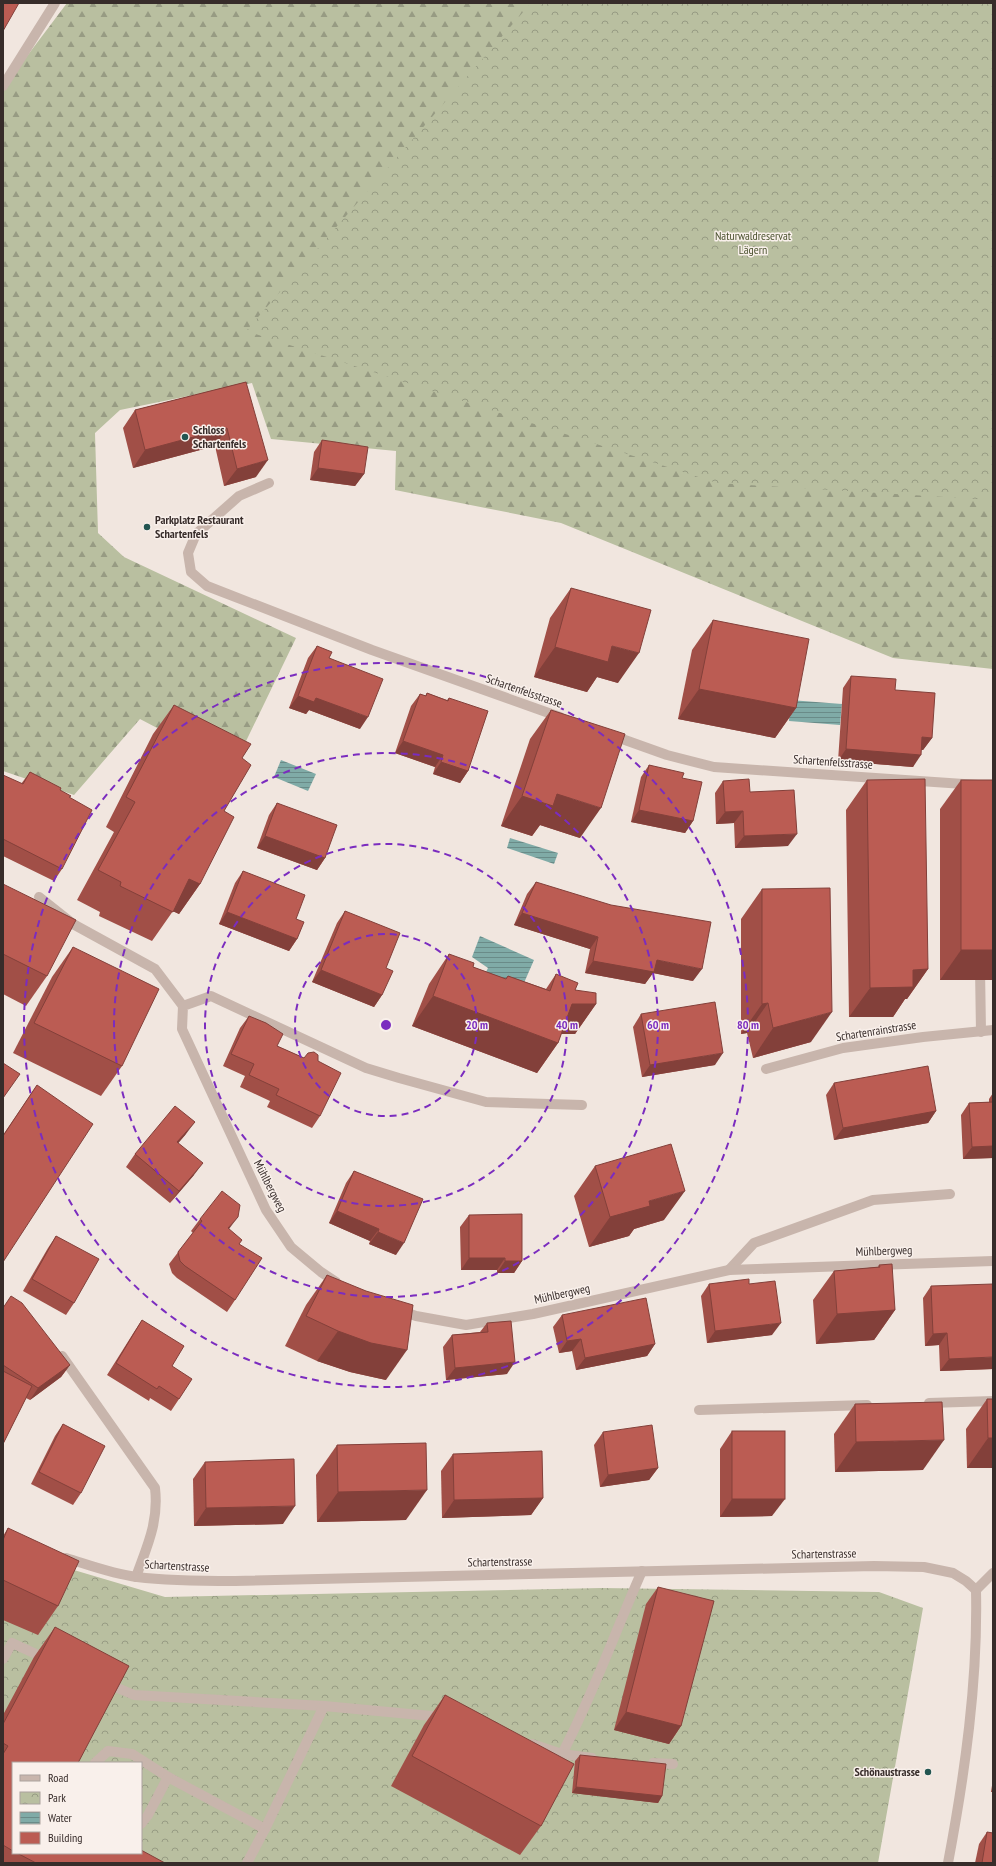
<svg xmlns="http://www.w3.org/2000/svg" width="996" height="1866" font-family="'PT Sans Narrow',sans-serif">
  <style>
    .forest { fill: url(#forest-firs) }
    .park { fill: url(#park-crowns); fill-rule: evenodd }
    .water { fill: url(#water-rules) }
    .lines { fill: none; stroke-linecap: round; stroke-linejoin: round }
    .service { stroke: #c8b5ac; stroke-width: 10 }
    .minor { stroke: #c8b5ac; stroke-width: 10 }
    .wall { fill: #a14f47 }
    .shaded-wall { fill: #83403a }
    .building { fill: #bb5c53; stroke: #83403a }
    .ring { fill: none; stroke: #7b2cbf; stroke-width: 2; stroke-dasharray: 7 5 }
    .poi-dot { fill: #235551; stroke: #f9f0eb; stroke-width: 1.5 }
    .labels { text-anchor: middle; stroke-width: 3; stroke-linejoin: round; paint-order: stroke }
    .park-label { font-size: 12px; fill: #4b5330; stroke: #f9f0eb }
    .poi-label { font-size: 12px; font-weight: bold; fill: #372c2a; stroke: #f9f0eb; text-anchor: start }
    .street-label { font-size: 12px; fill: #372c2a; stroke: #f9f0eb }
    .centre { fill: #7b2cbf; stroke: #f9f0eb; stroke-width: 2 }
    .ring-label { font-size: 12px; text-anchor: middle; font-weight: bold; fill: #7b2cbf; stroke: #f9f0eb; stroke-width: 3; stroke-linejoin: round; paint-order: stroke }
  </style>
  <defs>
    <pattern id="forest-firs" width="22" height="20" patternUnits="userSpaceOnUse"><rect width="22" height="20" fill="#b9bfa0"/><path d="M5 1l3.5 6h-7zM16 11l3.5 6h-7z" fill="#979b83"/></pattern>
    <pattern id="park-crowns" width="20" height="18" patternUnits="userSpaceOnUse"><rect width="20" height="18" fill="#b9bfa0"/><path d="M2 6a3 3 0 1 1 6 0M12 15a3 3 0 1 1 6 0" fill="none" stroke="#979b83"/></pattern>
    <pattern id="water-rules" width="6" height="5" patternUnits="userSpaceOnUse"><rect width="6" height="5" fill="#80aba7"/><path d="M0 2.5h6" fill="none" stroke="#6a8b88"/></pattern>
  </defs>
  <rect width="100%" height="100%" fill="#f1e6df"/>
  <path class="forest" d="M67 3H993V669L893 658 561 523 395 490 396 451 271 439 252 383 120 410 95 433 98 533 124 557 296 638 233 768 140 719 74 795 3 771V88Z"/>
  <g class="park">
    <path d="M531 3H993V500L717 483 246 331Z"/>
    <path d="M3 1549 165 1597 601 1588 879 1592 923 1608 878 1863H3ZM13 1763H141V1853H13Z"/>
  </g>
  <g class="water">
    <path d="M790 700 842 704 840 725 789 721Z"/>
    <path d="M281 760 316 774 308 791 274 777Z"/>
    <path d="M510 838 558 853 554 864 507 848Z"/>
    <path d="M480 936 534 960 520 992 485 974 488 968 472 957Z"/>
  </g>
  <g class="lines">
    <g class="service">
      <path d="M39 897 73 924 155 969 183 1006"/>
      <path d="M980 968 981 1032"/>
      <path d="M729 1270 754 1243 873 1200 950 1194"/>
      <path d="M62 1356 155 1488C159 1522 147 1546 136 1577"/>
      <path d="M929 1403 993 1401"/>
      <path d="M699 1410 867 1405"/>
      <path d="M3 1659 12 1643 47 1659"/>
      <path d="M106 1683 134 1695 324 1706"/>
      <path d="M532 1744 562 1754C593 1695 615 1632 642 1571"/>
      <path d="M562 1754 592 1758"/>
      <path d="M95 1763 108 1751 132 1754 168 1777 265 1829"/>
      <path d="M653 1763 673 1764"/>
      <path d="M141 1824 148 1815 168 1777"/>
      <path d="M247 1863 265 1829 324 1706 442 1717"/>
    </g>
    <g class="minor">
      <path d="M3 86 55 3"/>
      <path d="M269 483 239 496 196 534 188 553 191 572 207 586 372 650 560 717"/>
      <path d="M611 735 667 755 714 767 993 786"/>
      <path d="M766 1069 843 1048 923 1037 993 1030"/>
      <path d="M336 1282 321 1272 291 1247 266 1210 182 1029 183 1006 211 996 366 1068 399 1078 486 1102 582 1105"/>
      <path d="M399 1310 416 1316 466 1325 533 1314 729 1270 993 1261"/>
      <path d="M66 1558C89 1565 112 1574 137 1577 169 1581 202 1581 235 1581L874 1566 924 1567 953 1573 966 1581 976 1590"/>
      <path d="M976 1590 993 1573"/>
      <path d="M948 1863C965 1773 978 1681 976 1590"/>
    </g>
  </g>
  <g class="wall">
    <path d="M246 382 256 477 224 486 215 446 133 468 123 428 135 410Z"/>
    <path d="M322 440 364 474 355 486 310 480 314 452Z"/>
    <path d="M571 588 618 683 597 677 587 692 534 677 550 618Z"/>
    <path d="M713 620 796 708 775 738 678 719 692 650Z"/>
    <path d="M317 646 329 658 360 729 309 710 306 714 289 708 308 658Z"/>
    <path d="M851 676 895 690 932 738 923 750 921 749 913 767 838 761 843 688Z"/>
    <path d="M427 693 447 700 449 698 468 771 460 783 433 774 435 767 395 753 411 706 420 694 425 696Z"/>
    <path d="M174 705 242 758 224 811 200 884 179 914 173 911 152 941 99 916 100 912 77 900 114 832 106 827 153 734Z"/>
    <path d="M551 710 580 838 540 825 532 836 501 826 530 739Z"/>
    <path d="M649 765 682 778 693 821 685 833 631 822 641 777Z"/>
    <path d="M30 772 60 790 69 798 62 869 54 881 3 856V775L21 784Z"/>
    <path d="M867 780 928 969 907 999H905L893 1017H849L846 810Z"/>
    <path d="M961 780 993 980H940V809Z"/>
    <path d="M723 781 750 792 788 846 735 848 734 823 716 824 715 793Z"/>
    <path d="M277 803 325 858 317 870 257 848 269 815Z"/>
    <path d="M243 871 296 919 297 939 289 951 219 924 235 883Z"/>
    <path d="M536 882 693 981 653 973 645 984 585 973 590 949 514 925 527 894Z"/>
    <path d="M3 884 47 976 26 1006 3 994Z"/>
    <path d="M762 889 811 1042 753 1058 747 1033 741 1034V919Z"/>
    <path d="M345 911 386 968 382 995 374 1007 312 982 337 923Z"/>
    <path d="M73 947 122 1066 101 1096 13 1053 52 977Z"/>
    <path d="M449 954 473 967 506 979 508 976 546 989 556 974 575 990 596 1004 575 1034H561L558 1043 537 1073 412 1026 429 984Z"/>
    <path d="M641 1014 715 1065 642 1077 633 1027Z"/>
    <path d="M249 1016 277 1046 304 1058 318 1061 320 1116 312 1128 267 1107 270 1101 240 1087 245 1076 223 1066 240 1028Z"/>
    <path d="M834 1083 936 1111 928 1123 834 1140 826 1095Z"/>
    <path d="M37 1085 3 1262V1135Z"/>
    <path d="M993 1093V1158L963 1159 961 1115 969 1103 989 1102V1099Z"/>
    <path d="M186 1134 178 1143 194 1175 170 1203 126 1167 135 1154Z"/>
    <path d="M595 1166 664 1220 634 1229 629 1236 589 1247 574 1196Z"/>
    <path d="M354 1171 396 1255 369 1244 370 1241 329 1223 346 1183Z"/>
    <path d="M469 1215 522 1261 514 1273H497V1270H461L460 1227Z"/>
    <path d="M200 1219 229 1229 239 1244 235 1300 227 1312 177 1278 172 1273 169 1264 193 1233 191 1231Z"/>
    <path d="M56 1236 74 1303 66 1315 23 1291 48 1248Z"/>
    <path d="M879 1265 895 1310 874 1340 816 1344 813 1300 834 1271 878 1267Z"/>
    <path d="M327 1275 386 1380 350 1372 317 1361 285 1346 306 1305Z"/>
    <path d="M709 1284H749L772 1335 707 1343 701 1296Z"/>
    <path d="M931 1286 993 1369 940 1371 939 1345 925 1346 923 1298Z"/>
    <path d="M3 1308 70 1365 61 1377 30 1400 26 1398 3 1444Z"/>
    <path d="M562 1315 655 1344 647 1356 576 1370 572 1351 559 1353 553 1327Z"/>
    <path d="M142 1320 172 1366 179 1399 171 1411 150 1398 149 1401 107 1375 134 1332Z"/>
    <path d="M487 1323 507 1374 446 1380 443 1347 452 1335 480 1332Z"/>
    <path d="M987 1399H993V1468H967L966 1429Z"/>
    <path d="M855 1404 923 1470 835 1472 834 1434Z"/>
    <path d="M63 1424 81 1493 73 1505 31 1484 55 1436Z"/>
    <path d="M732 1431 772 1516 720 1517V1449Z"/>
    <path d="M603 1432 658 1468 649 1480 600 1487 594 1445Z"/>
    <path d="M337 1445 406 1520 317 1522 316 1475Z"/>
    <path d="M453 1454 543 1498 531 1515 442 1518 441 1471Z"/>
    <path d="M205 1462 283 1524 194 1526 193 1479Z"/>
    <path d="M8 1528 58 1606 38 1635 3 1620V1536Z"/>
    <path d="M658 1587 681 1726 669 1744 614 1730 646 1604Z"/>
    <path d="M55 1627 13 1763V1853H141L165 1863H3V1715L34 1657Z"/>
    <path d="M445 1695 541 1826 520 1855 391 1786 424 1725Z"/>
    <path d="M580 1755 662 1796 658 1803 572 1793 575 1761Z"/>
    <path d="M993 1779V1792H991Z"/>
    <path d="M987 1832 993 1863H975L979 1844Z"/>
  </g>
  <g class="shaded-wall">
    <path d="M227 428 215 446 133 468 145 450Z"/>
    <path d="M268 460 256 477 224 486 237 469Z"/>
    <path d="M318 468 364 474 355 486 310 480Z"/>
    <path d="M612 646 639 653 618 683 597 677 587 692 534 677 555 647Z"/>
    <path d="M699 689 796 708 775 738 678 719Z"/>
    <path d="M298 696 316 698 368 717 360 729 309 710 306 714 289 708Z"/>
    <path d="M922 737 932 738 923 750 914 749Z"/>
    <path d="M403 741 443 755 435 767 395 753Z"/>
    <path d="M846 749 921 755 913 767 838 761Z"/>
    <path d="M441 762 468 771 460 783 433 774Z"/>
    <path d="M557 794 601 808 580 838 540 825 532 836 501 826 522 796Z"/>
    <path d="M639 810 693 821 685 833 631 822Z"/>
    <path d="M743 811 734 823 716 824 725 812Z"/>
    <path d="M797 834 788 846 735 848 744 836Z"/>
    <path d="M265 836 325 858 317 870 257 848Z"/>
    <path d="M189 879 200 884 179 914 168 909Z"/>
    <path d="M227 912 297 939 289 951 219 924Z"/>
    <path d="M522 913 598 937 590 949 514 925Z"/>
    <path d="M961 950H993V980H940Z"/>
    <path d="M657 960 702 969 693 981 653 973 645 984 585 973 593 961Z"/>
    <path d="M928 969 907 999H905L893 1017H849L870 988 913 970Z"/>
    <path d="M321 970 382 995 374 1007 312 982Z"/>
    <path d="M433 996 558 1043 537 1073 412 1026Z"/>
    <path d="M768 1003 747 1033 741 1034 762 1004Z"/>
    <path d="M572 1004H596L575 1034H551Z"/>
    <path d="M832 1012 811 1042 753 1058 773 1028Z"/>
    <path d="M723 1053 715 1065 642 1077 650 1065Z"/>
    <path d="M936 1111 928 1123 834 1140 843 1128Z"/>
    <path d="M195 1122 186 1134 169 1154 177 1142Z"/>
    <path d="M993 1146V1158L963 1159 972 1147Z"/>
    <path d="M203 1163 194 1175 170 1203 179 1191Z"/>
    <path d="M685 1191 664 1220 634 1229 629 1236 589 1247 610 1217 649 1201Z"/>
    <path d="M337 1211 379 1229 370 1241 329 1223Z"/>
    <path d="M238 1217 229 1229 228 1228Z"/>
    <path d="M378 1232 404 1243 396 1255 369 1244Z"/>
    <path d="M469 1258H505L497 1270H461Z"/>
    <path d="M505 1261H522L514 1273H497Z"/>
    <path d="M895 1310 874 1340 816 1344 837 1314Z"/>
    <path d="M781 1323 772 1335 707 1343 715 1331Z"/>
    <path d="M338 1331 407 1350 386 1380 350 1372 317 1361Z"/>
    <path d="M947 1333 939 1345 925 1346 933 1334Z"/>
    <path d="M581 1339 572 1351 559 1353 567 1341Z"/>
    <path d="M655 1344 647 1356 576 1370 585 1358Z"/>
    <path d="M993 1357V1369L940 1371 949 1359Z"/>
    <path d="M515 1362 507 1374 446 1380 455 1368Z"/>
    <path d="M70 1365 61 1377 30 1400 38 1388Z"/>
    <path d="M988 1438H993V1468H967Z"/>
    <path d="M944 1440 923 1470 835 1472 856 1442Z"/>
    <path d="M658 1468 649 1480 600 1487 608 1475Z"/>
    <path d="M427 1490 406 1520 317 1522 338 1492Z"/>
    <path d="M543 1498 531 1515 442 1518 454 1500Z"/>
    <path d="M732 1499H785L772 1516 720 1517Z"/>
    <path d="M295 1506 283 1524 194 1526 206 1508Z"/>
    <path d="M626 1712 681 1726 669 1744 614 1730Z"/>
    <path d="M576 1787 662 1796 658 1803 572 1793Z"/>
  </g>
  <g class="building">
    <path d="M3 3H19L3 31Z"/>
    <path d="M246 382 268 460 237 469 227 428 145 450 135 410Z"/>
    <path d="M322 440 368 447 364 474 318 468Z"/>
    <path d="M571 588 651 610 639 653 612 646 608 662 555 647Z"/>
    <path d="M713 620 809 639 796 708 699 689Z"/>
    <path d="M317 646 332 652 329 658 383 679 368 717 316 698 314 702 298 696Z"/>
    <path d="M851 676 896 679 895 690 935 693 932 738 922 737 921 755 846 749Z"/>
    <path d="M427 693 448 701 449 698 488 711 468 771 441 762 443 755 403 741 420 694 426 696Z"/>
    <path d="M174 705 251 744 242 758 251 765 224 811 234 817 200 884 189 879 173 912 120 886 121 882 98 870 135 802 126 797Z"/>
    <path d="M551 710 625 734 601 808 557 794 553 806 522 796Z"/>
    <path d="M649 765 684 773 682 778 702 782 693 821 639 810Z"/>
    <path d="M30 772 61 788 60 790 71 796 69 797 92 810 62 869 3 839V775L23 784Z"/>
    <path d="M749 779 750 792 794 790 797 834 744 836 743 811 725 812 723 781Z"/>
    <path d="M925 779 928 969 913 970V987L870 988 867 780Z"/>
    <rect x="961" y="780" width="32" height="170"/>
    <path d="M277 803 337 825 325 858 265 836Z"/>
    <path d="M243 871 305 895 296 919 304 922 297 939 227 912Z"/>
    <path d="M536 882 611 905 711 922 702 969 657 960 654 972 593 961 598 937 522 913Z"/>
    <path d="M3 884 76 920 47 976 3 954Z"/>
    <path d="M830 888 832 1012 773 1028 768 1003 762 1004V889Z"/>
    <path d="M345 911 400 933 386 968 393 971 382 995 321 970Z"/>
    <path d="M73 947 159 989 122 1066 34 1023Z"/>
    <path d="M449 954 474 963 473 967 506 979 508 976 550 991 556 974 578 983 575 990 596 993V1004H572L558 1043 433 996Z"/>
    <path d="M715 1002 723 1053 650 1065 641 1014Z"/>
    <path d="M249 1016 266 1023 283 1034 277 1046 304 1058 308 1053 314 1052 318 1055V1061L341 1073 320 1116 276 1095 279 1089 249 1075 254 1064 231 1054Z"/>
    <path d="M3 1063 20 1074 3 1098Z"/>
    <path d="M928 1066 936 1111 843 1128 834 1083Z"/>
    <path d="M37 1085 93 1124 3 1262V1136Z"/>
    <path d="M993 1102V1146L972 1147 969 1103Z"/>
    <path d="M175 1106 195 1122 177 1142 203 1163 179 1191 135 1154Z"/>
    <path d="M671 1144 685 1191 649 1201 650 1206 610 1217 595 1166Z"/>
    <path d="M354 1171 423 1199 404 1243 378 1232 379 1229 337 1211Z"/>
    <path d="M222 1191 240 1205 238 1217 228 1228 242 1240 239 1244 262 1258 235 1300 185 1266 180 1261 178 1252 202 1221 200 1219Z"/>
    <path d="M522 1214V1261H505V1258H469V1215Z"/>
    <path d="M56 1236 99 1259 74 1303 32 1279Z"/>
    <path d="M892 1264 895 1310 837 1314 834 1271 880 1267 879 1265Z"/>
    <path d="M327 1275 366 1291 413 1305 407 1350 371 1343 338 1331 306 1316Z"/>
    <path d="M749 1279V1284L775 1281 781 1323 715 1331 709 1284Z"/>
    <path d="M993 1284V1357L949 1359 947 1333 933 1334 931 1286Z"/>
    <path d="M11 1296 22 1303 70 1365 38 1388 3 1365V1308Z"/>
    <path d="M646 1298 655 1344 585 1358 581 1339 567 1341 562 1315Z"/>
    <path d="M142 1320 184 1346 172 1366 192 1379 179 1399 159 1386 157 1389 116 1363Z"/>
    <path d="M511 1321 515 1362 455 1368 452 1335 488 1332 487 1323Z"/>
    <path d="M3 1371 32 1386 3 1444Z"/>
    <path d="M987 1399H993V1438H988Z"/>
    <path d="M942 1402 944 1440 856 1442 855 1404Z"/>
    <path d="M63 1424 105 1446 81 1493 39 1472Z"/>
    <path d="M652 1425 658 1468 608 1475 603 1432Z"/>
    <rect x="732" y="1431" width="53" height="68"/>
    <path d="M426 1443 427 1490 338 1492 337 1445Z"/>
    <path d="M542 1451 543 1498 454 1500 453 1454Z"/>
    <path d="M294 1459 295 1506 206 1508 205 1462Z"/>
    <path d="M8 1528 79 1561 58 1606 3 1580V1540Z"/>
    <path d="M658 1587 714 1601 681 1726 626 1712Z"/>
    <path d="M55 1627 129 1666 78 1763H13V1851L3 1845V1754L8 1746 3 1743V1724Z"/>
    <path d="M445 1695 574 1764 541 1826 412 1756Z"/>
    <path d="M580 1755 666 1764 662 1796 576 1787Z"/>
    <path d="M987 1832 993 1833V1863H982Z"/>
    <path d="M141 1850 165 1863H36L17 1853H141Z"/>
  </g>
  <g class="ring">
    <circle cx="386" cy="1025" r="91"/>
    <circle cx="386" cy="1025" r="181"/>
    <circle cx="386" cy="1025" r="272"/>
    <circle cx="386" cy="1025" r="362"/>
  </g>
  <g class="poi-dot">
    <circle cx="185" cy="437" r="4"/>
    <circle cx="147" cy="527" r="4"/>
    <circle cx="928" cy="1772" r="4"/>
  </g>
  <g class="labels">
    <g class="park-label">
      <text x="753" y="240">Naturwaldreservat<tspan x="753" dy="14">Lägern</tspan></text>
    </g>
    <g class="poi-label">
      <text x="193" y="434">Schloss<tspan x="193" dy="14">Schartenfels</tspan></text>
      <text x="155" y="524">Parkplatz Restaurant<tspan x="155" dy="14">Schartenfels</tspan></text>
      <text x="920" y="1776" text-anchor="end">Schönaustrasse</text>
    </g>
    <g class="street-label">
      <text transform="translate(524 691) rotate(19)" y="4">Schartenfelsstrasse</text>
      <text transform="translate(833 762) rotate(4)" y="4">Schartenfelsstrasse</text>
      <text transform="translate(876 1031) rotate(-9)" y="4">Schartenrainstrasse</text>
      <text transform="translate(270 1186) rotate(63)" y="4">Mühlbergweg</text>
      <text transform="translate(884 1251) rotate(-2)" y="4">Mühlbergweg</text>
      <text transform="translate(562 1294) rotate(-12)" y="4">Mühlbergweg</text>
      <text transform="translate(824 1554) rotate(-1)" y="4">Schartenstrasse</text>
      <text transform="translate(500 1562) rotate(-1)" y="4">Schartenstrasse</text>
      <text transform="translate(177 1566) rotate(3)" y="4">Schartenstrasse</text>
    </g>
  </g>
  <circle cx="386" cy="1025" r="6" class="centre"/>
  <g class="ring-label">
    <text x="477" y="1029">20 m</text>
    <text x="567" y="1029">40 m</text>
    <text x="658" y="1029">60 m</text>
    <text x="748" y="1029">80 m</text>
  </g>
  <rect width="996" height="1866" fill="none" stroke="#372c2a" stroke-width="8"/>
  <rect x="12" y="1762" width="130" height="92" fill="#f9f0eb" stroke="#aba29e"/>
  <rect x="20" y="1775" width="20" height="6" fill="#c8b5ac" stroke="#aba29e"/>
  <text x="48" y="1782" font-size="12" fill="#372c2a">Road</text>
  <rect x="20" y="1792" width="20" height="12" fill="url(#park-crowns)" stroke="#aba29e"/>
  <text x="48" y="1802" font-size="12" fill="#372c2a">Park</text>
  <rect x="20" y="1812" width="20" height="12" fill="url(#water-rules)" stroke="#aba29e"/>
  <text x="48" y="1822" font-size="12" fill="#372c2a">Water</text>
  <rect x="20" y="1832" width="20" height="12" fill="#bb5c53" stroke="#aba29e"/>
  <text x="48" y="1842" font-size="12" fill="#372c2a">Building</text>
</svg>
